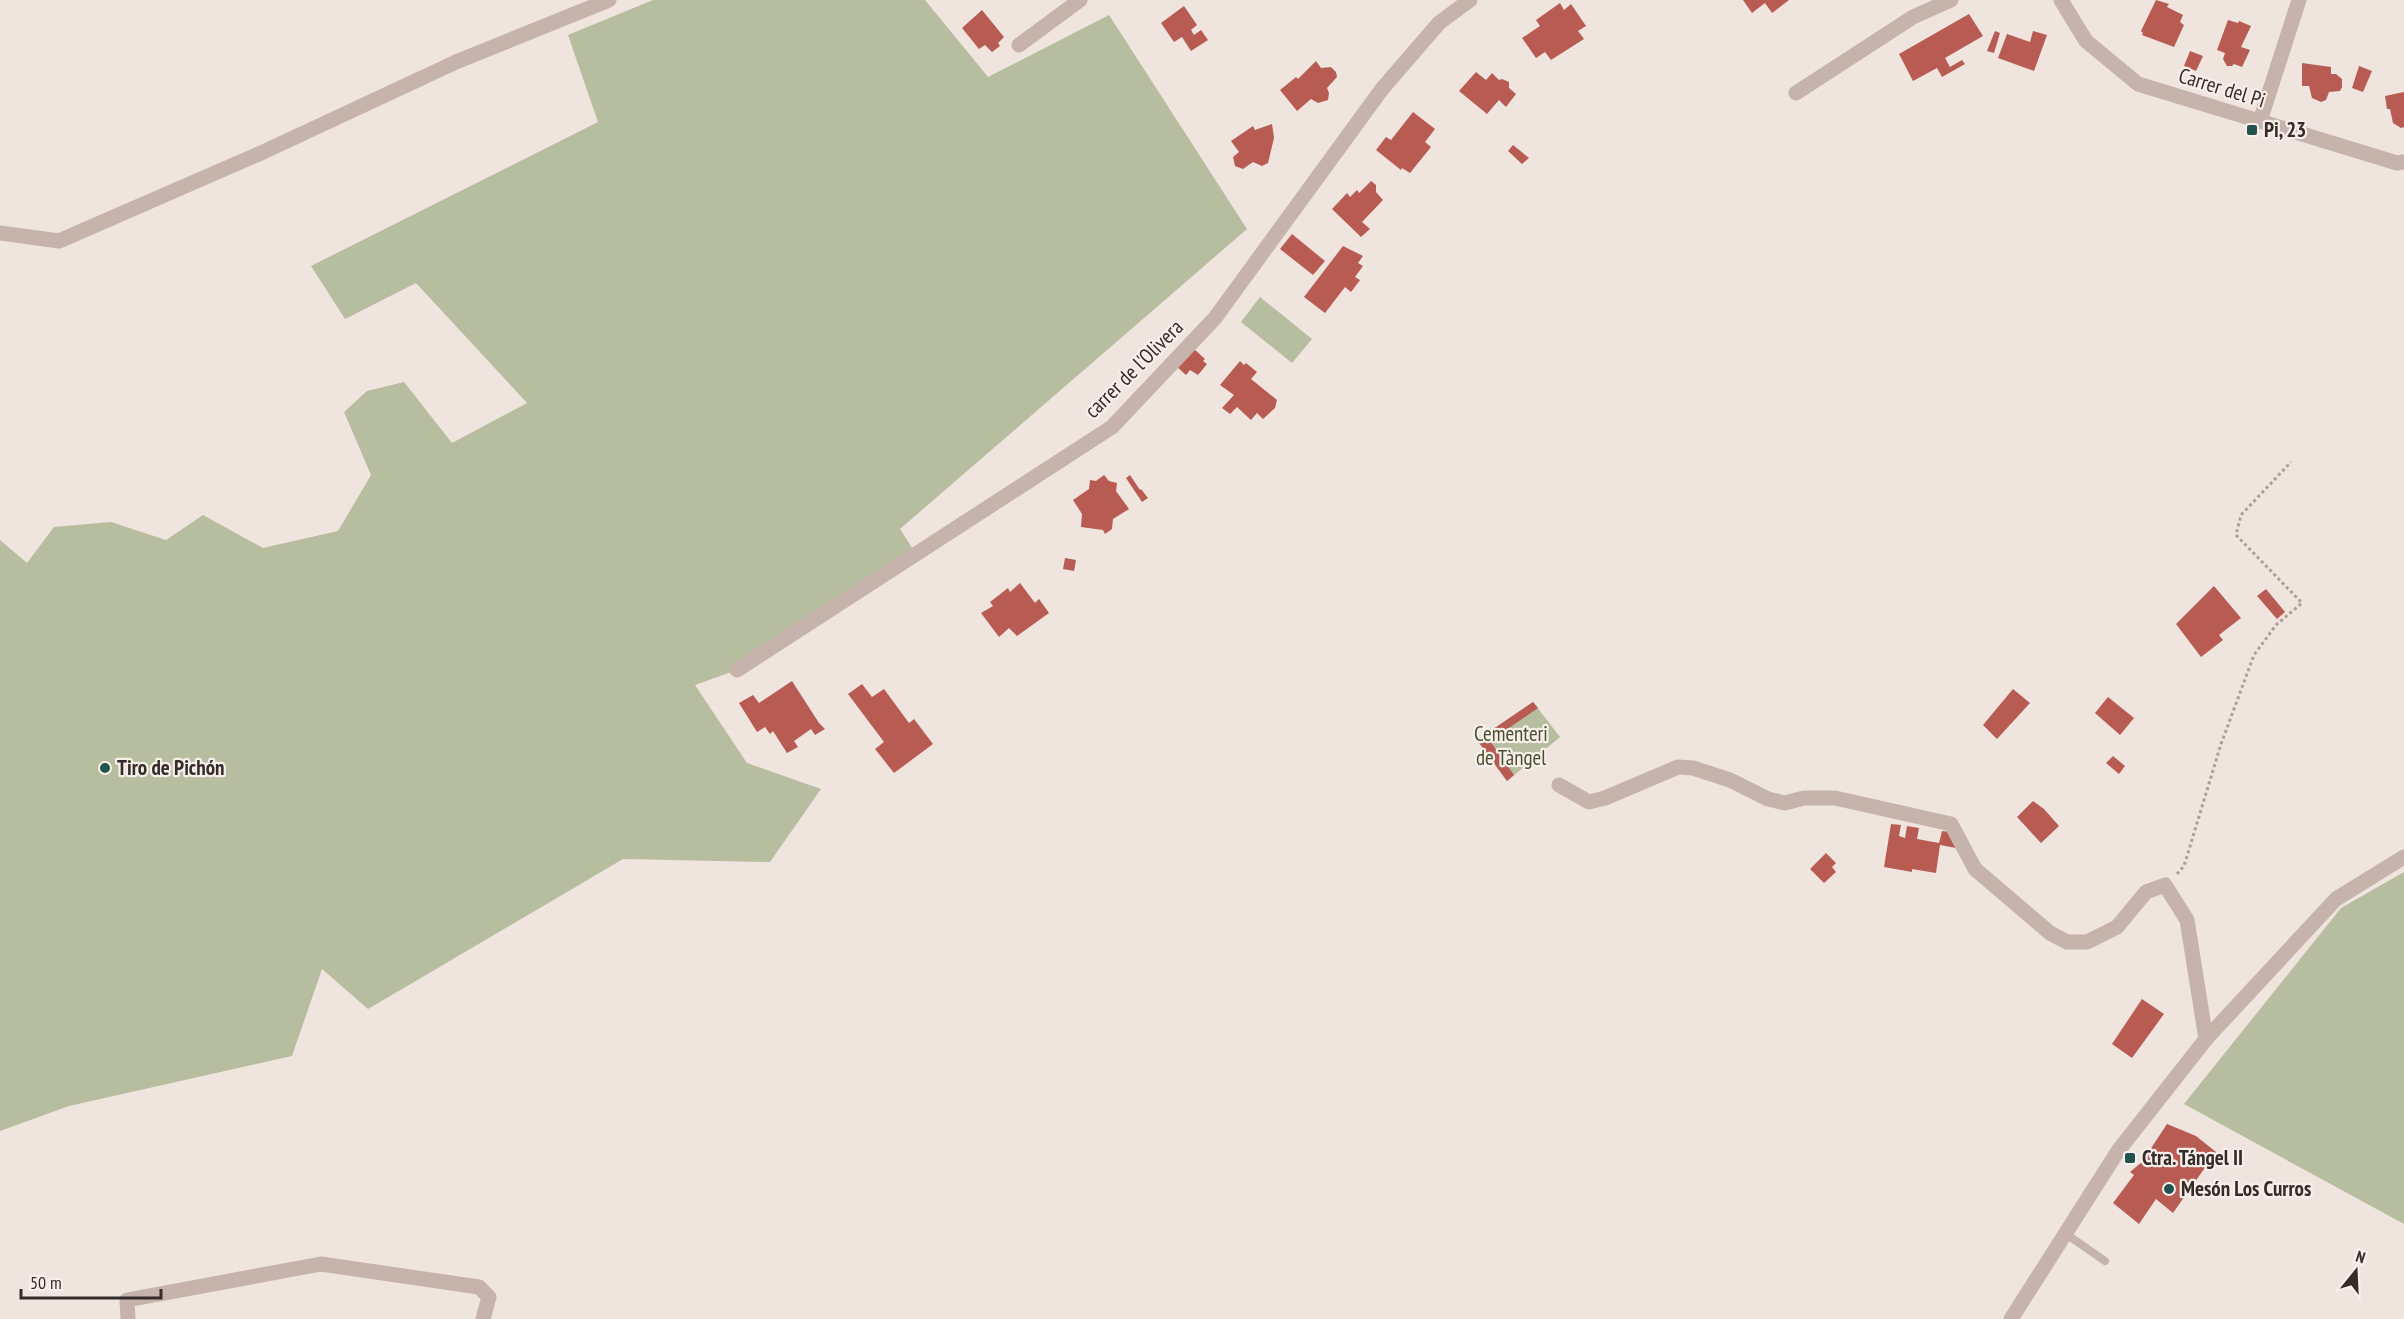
<svg xmlns="http://www.w3.org/2000/svg" width="2404" height="1319" font-family="'PT Sans Narrow',sans-serif">
  <style>
    .green { fill: #b7bd9f }
    .building { fill: #b85c53 }
    .lines { fill: none; stroke-linecap: round; stroke-linejoin: round }
    .path { stroke: #b29d95; stroke-width: 3; stroke-dasharray: 3 3; stroke-linecap: butt }
    .lane { stroke: #c6b3ab; stroke-width: 8 }
    .street { stroke: #c6b3ab; stroke-width: 15 }
    .poi-dot { fill: #24524e; stroke: #f8efea; stroke-width: 2 }
    .labels { text-anchor: middle; stroke-width: 4.5; stroke-linejoin: round; paint-order: stroke }
    .street-label { font-size: 21px; fill: #352b29; stroke: #f8efea }
    .poi-label { font-size: 21px; font-weight: bold; fill: #352b29; stroke: #f8efea; text-anchor: start }
    .park-label { font-size: 21px; fill: #495030; stroke: #f8efea }
  </style>
  <rect width="100%" height="100%" fill="#efe4de"/>
  <g class="green">
    <path d="M653 0H925L988 77 1109 15 1247 229 900 529 916 554 737 670 695 685 747 763 821 789 770 862 623 859 368 1009 322 969 292 1056 69 1106 0 1131V540L27 563 54 527 111 522 166 540 203 515 263 548 338 531 371 475 344 412 367 391 404 382 452 443 527 403 416 283 345 319 311 266 598 122 568 35Z"/>
    <path d="M1260 297 1312 339 1292 363 1241 322Z"/>
    <path d="M1533 702 1560 737 1507 781 1477 740Z"/>
    <path d="M2404 872V1224L2184 1104 2341 908Z"/>
  </g>
  <g class="building">
    <path d="M1743 0H1789L1772 13 1765 3 1752 13Z"/>
    <path d="M2156 0 2169 4 2167 7 2183 15 2180 22 2184 25 2174 47 2142 35 2143 33 2141 31Z"/>
    <path d="M1560 3 1564 10 1571 4 1586 26 1578 31 1584 39 1551 60 1545 52 1536 58 1522 38 1540 26 1536 20Z"/>
    <path d="M1184 6 1197 25 1191 30 1194 35 1201 30 1208 40 1191 51 1182 37 1174 42 1161 23Z"/>
    <path d="M982 10 1004 37 998 43 1000 46 992 52 985 45 979 49 962 28Z"/>
    <path d="M1969 14 1983 36 1945 58 1950 67 1962 60 1965 64 1942 77 1937 68 1913 81 1899 54Z"/>
    <path d="M2228 20 2238 23 2239 21 2251 26 2241 47 2250 50 2242 67 2234 64 2232 66H2227L2223 59 2225 53 2217 50Z"/>
    <path d="M1995 31 2000 33 1994 53 1987 51Z"/>
    <path d="M2033 31 2047 35 2034 71 1998 58 2007 34 2030 42Z"/>
    <path d="M2190 51 2203 56 2196 71 2184 66Z"/>
    <path d="M1316 61 1321 68 1331 67 1336 72 1337 77 1327 88 1329 93 1328 100 1318 103 1311 99 1297 111 1280 90 1296 77 1298 79Z"/>
    <path d="M2302 63 2331 67V74H2336L2342 79V87L2340 91 2329 92 2326 100 2321 102 2312 98 2309 86H2302Z"/>
    <path d="M2359 66 2372 71 2363 92 2352 88Z"/>
    <path d="M1476 72 1486 80 1492 73 1499 80 1502 79 1509 82V88L1516 94 1506 107 1499 100 1487 114 1459 91Z"/>
    <path d="M2404 92V127L2401 128 2393 123 2390 109H2387L2385 96Z"/>
    <path d="M1413 112 1435 129 1425 142 1431 147 1410 173 1402 168 1401 170 1376 150 1386 137 1391 140Z"/>
    <path d="M1272 124 1274 138 1268 163 1262 166 1253 162 1243 169 1235 166 1233 157 1239 152 1231 141 1253 126 1255 130Z"/>
    <path d="M1513 145 1529 158 1522 164 1508 151Z"/>
    <path d="M1371 181 1376 185V192L1383 200 1362 222 1370 229 1361 237 1332 209 1347 193 1350 197 1357 190 1359 193Z"/>
    <path d="M1292 234 1325 261 1313 275 1280 249Z"/>
    <path d="M1343 246 1363 256 1358 263 1363 266 1355 277 1360 280 1351 292 1345 287 1325 313 1304 297Z"/>
    <path d="M1193 348 1205 359 1203 361 1207 364 1198 375 1190 370 1186 375 1176 366Z"/>
    <path d="M1240 361 1244 365 1246 363 1257 372 1251 379 1277 400 1275 408 1263 419 1257 413 1251 420 1237 407 1230 414 1222 408 1234 395 1220 385Z"/>
    <path d="M1104 475 1109 481 1117 483 1116 491 1129 509 1113 519 1112 529 1105 534 1103 530 1081 527 1082 514 1073 500 1089 489 1090 480 1096 481Z"/>
    <path d="M1130 475 1140 490 1141 489 1148 498 1142 502 1126 478Z"/>
    <path d="M1065 558 1076 560 1074 571 1063 569Z"/>
    <path d="M1020 583 1035 603 1039 599 1049 613 1017 636 1009 628 999 637 981 613 993 606 990 602 1008 588 1010 592Z"/>
    <path d="M2214 586 2241 618 2219 635 2223 640 2201 657 2176 624Z"/>
    <path d="M2266 589 2285 612 2277 619 2257 596Z"/>
    <path d="M792 681 819 723 825 729 815 735 811 729 794 741 798 747 787 753 773 731 770 734 765 727 757 732 739 703 753 695 759 703Z"/>
    <path d="M862 684 872 697 884 689 909 723 914 719 933 744 894 773 875 749 884 742 848 694Z"/>
    <path d="M2013 689 2030 703 1997 739 1983 725Z"/>
    <path d="M2108 697 2134 718 2120 735 2095 713Z"/>
    <path d="M1533 702 1538 708 1490 741 1514 775 1507 781 1477 740Z"/>
    <path d="M2113 756 2125 766 2119 774 2106 763Z"/>
    <path d="M2033 801 2044 809 2059 826 2041 843 2017 817Z"/>
    <path d="M1891 824 1901 825 1899 836 1905 838 1907 826 1919 828 1917 839 1939 843 1942 831 1949 832 1956 848 1940 845 1936 873 1912 869V872L1884 867Z"/>
    <path d="M1826 853 1836 863 1832 867 1836 872 1824 883 1810 869Z"/>
    <path d="M2142 999 2164 1014 2132 1058 2112 1044Z"/>
    <path d="M2167 1124 2196 1136 2216 1152 2173 1213 2156 1199 2139 1224 2113 1203 2134 1175 2130 1172 2142 1162Z"/>
  </g>
  <g class="lines">
    <path class="path" d="M2177 874 2184 866 2221 744 2254 655 2276 625 2302 603 2236 535 2241 515 2291 462"/>
    <path class="lane" d="M2066 1234 2105 1261"/>
    <g class="street">
      <path d="M2061 0 2086 41 2138 84 2397 163 2404 162"/>
      <path d="M1019 45 1080 0"/>
      <path d="M1796 93 1913 17 1951 0"/>
      <path d="M2260 121 2299 0"/>
      <path d="M0 233 59 241 261 153 456 62 609 0"/>
      <path d="M737 670 1112 427 1215 318 1382 89 1439 23 1470 0"/>
      <path d="M1559 785 1589 802 1605 798 1678 767 1693 768 1730 780 1768 799 1785 803 1804 798H1835L1951 824 1975 869 2050 933 2067 942H2087L2117 927 2146 892 2165 885 2187 920 2206 1039"/>
      <path d="M128 1319 127 1300 321 1264 479 1287 489 1297 483 1319"/>
      <path d="M2011 1319 2118 1151 2206 1039 2336 899 2404 857"/>
    </g>
  </g>
  <g class="poi-dot">
    <rect x="2246" y="124" width="12" height="12" rx="3"/>
    <circle cx="105" cy="768" r="6"/>
    <rect x="2124" y="1152" width="12" height="12" rx="3"/>
    <circle cx="2169" cy="1189" r="6"/>
  </g>
  <g class="labels">
    <g class="street-label">
      <text transform="translate(2222 88) rotate(17)" y="7">Carrer del Pi</text>
      <text transform="translate(1134 369) rotate(-45)" y="7">carrer de l'Olivera</text>
    </g>
    <g class="poi-label">
      <text x="2264" y="137">Pi, 23</text>
      <text x="117" y="775">Tiro de Pichón</text>
      <text x="2142" y="1165">Ctra. Tángel II</text>
      <text x="2181" y="1196">Mesón Los Curros</text>
    </g>
    <g class="park-label">
      <text x="1511" y="741">Cementeri<tspan x="1511" dy="24">de Tàngel</tspan></text>
    </g>
  </g>
  <g transform="translate(2356 1271) rotate(18)" stroke="#f8efea" stroke-width="4.5" paint-order="stroke">
  <path d="M0-4.5L10 22L0 15L-10 22Z" fill="#352b29"/>
  <text y="-9" font-size="16" font-weight="bold" text-anchor="middle" fill="#352b29">N</text>
  </g>
  <path d="M21 1289v9h140v-9" fill="none" stroke="#352b29" stroke-width="3"/>
  <text x="30" y="1289" font-size="18" fill="#352b29" stroke="#f8efea" stroke-width="4.5" paint-order="stroke">50 m</text>
</svg>
